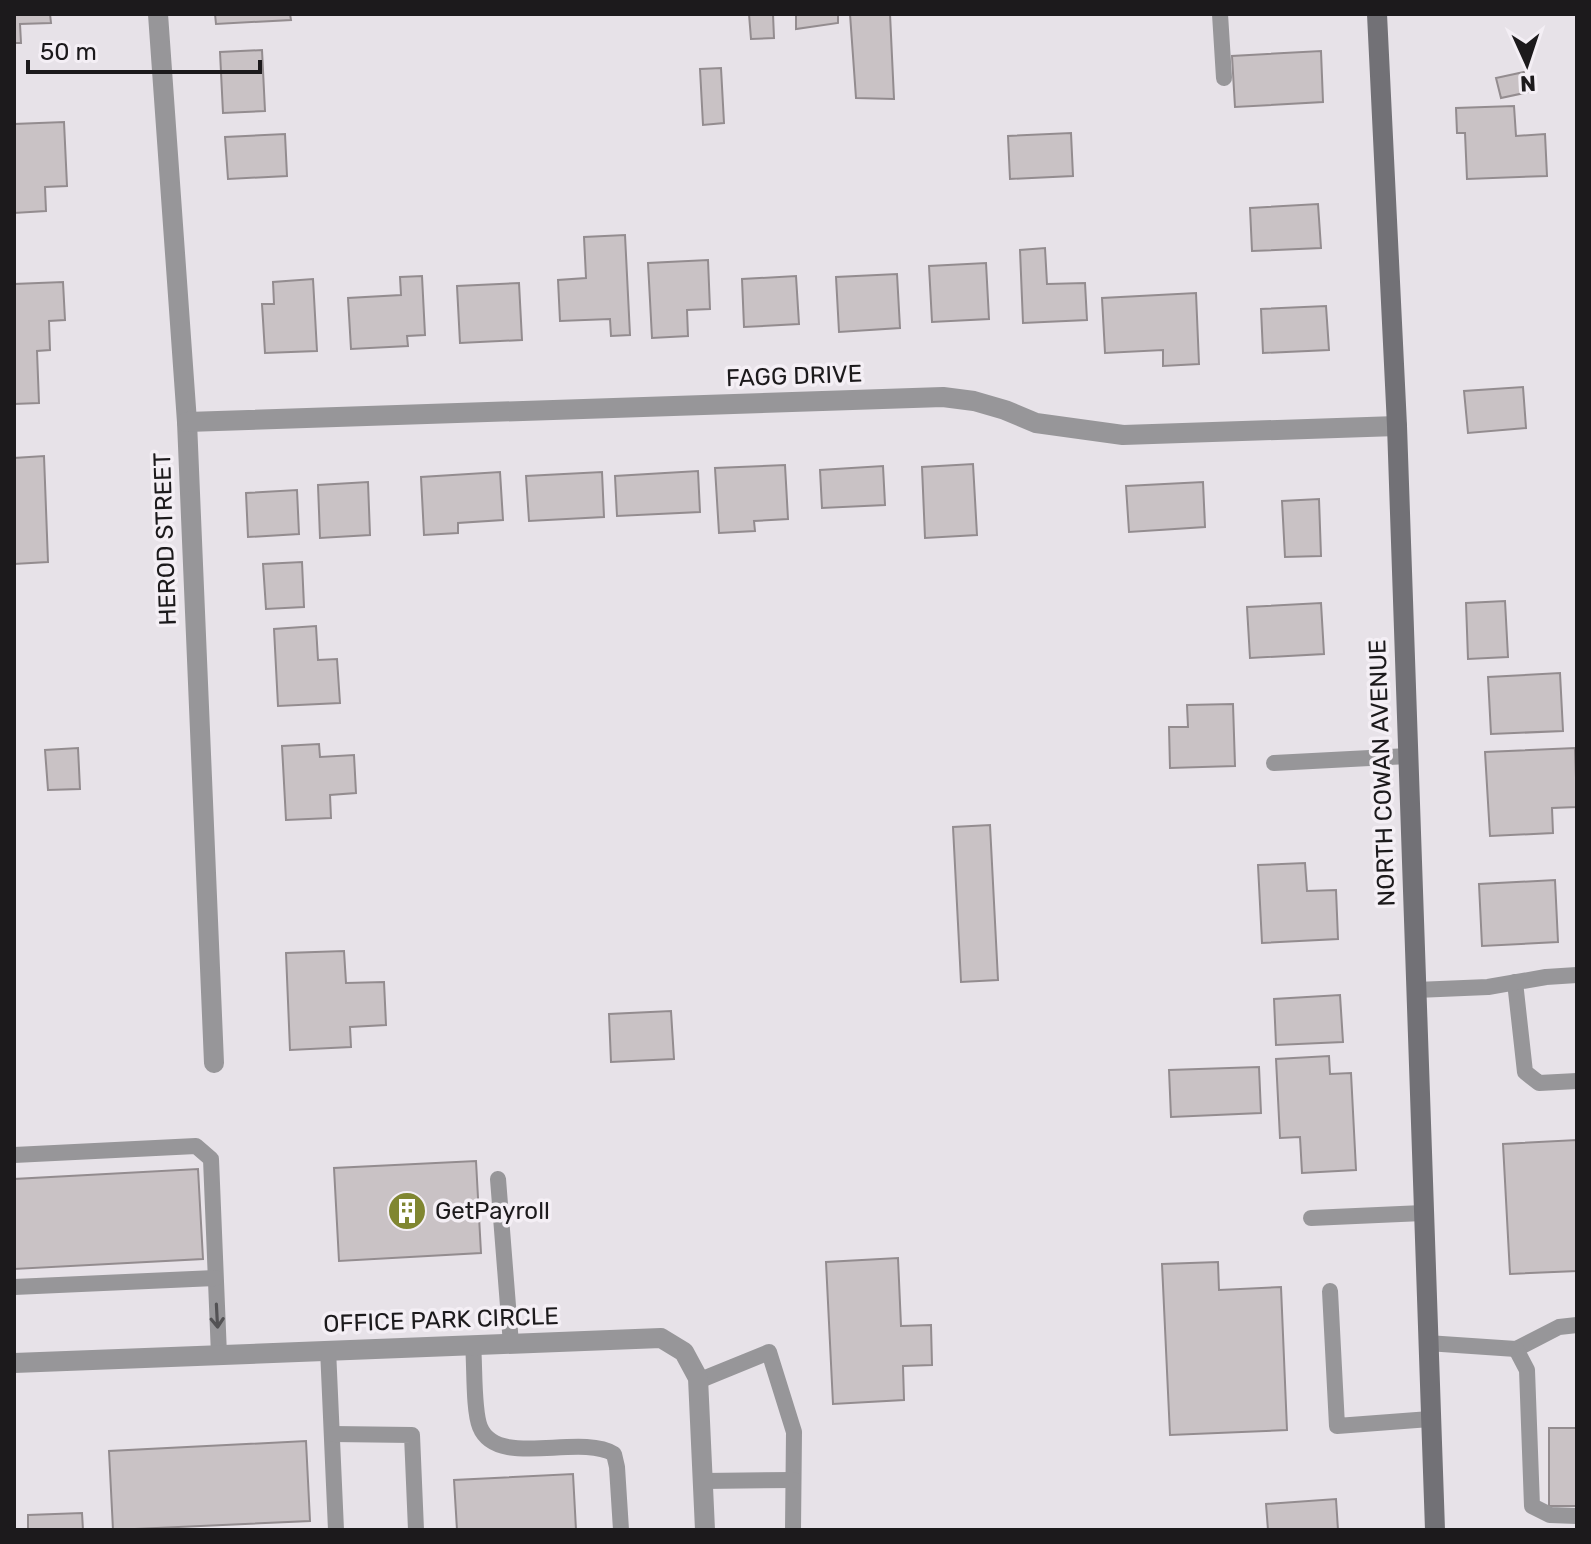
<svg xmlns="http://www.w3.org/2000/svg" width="1591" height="1544" font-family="Rubik,sans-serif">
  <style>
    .building { fill: #c9c2c5; stroke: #938c8f; stroke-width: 2 }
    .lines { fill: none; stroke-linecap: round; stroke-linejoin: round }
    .lane { stroke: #979699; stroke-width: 16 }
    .street { stroke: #979699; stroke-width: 20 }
    .secondary { stroke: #727176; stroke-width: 20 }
    .oneway { stroke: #535254 }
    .labels { text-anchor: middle; stroke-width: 7; stroke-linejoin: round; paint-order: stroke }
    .street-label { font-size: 24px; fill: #1c1a1c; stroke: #f4eff5 }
    .poi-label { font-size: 24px; fill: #1c1a1c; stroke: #f4eff5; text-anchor: start }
  </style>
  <rect width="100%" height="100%" fill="#e7e2e8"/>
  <g class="building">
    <path d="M14 14H50L51 23 20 24 21 43H14Z"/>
    <path d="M215 14H290L291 20 216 24Z"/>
    <path d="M749 14H773L774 38 751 39Z"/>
    <path d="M796 14H838V23L796 29Z"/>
    <path d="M850 14H890L894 99 856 98Z"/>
    <path d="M262 50 265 111 223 113 220 52Z"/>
    <path d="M1321 51 1323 102 1235 107 1232 56Z"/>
    <path d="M721 68 724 123 703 125 700 69Z"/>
    <path d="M1524 72 1529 92 1501 98 1496 78Z"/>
    <path d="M1514 106 1516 136 1545 134 1547 176 1467 179 1465 133H1457L1456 108Z"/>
    <path d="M64 122 67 186 45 187 46 211 14 213V124Z"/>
    <path d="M1071 133 1073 176 1010 179 1008 136Z"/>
    <path d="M285 134 287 176 228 179 225 137Z"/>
    <path d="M1318 204 1321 248 1252 251 1250 208Z"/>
    <path d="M625 235 630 335 611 336 610 319 560 321 558 280 586 278 584 237Z"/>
    <path d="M1045 248 1047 284 1085 283 1087 320 1023 323 1020 250Z"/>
    <path d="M708 260 710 309 687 310 688 336 652 338 648 263Z"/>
    <path d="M986 263 989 319 932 322 929 266Z"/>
    <path d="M897 274 900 328 839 332 836 277Z"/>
    <path d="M422 276 425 335 407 336 408 346 351 349 348 298 401 295 400 277Z"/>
    <path d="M796 276 799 324 744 327 742 279Z"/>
    <path d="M313 279 317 351 265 353 262 304H274L273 282Z"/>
    <path d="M63 282 65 320 49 321 50 350 37 351 39 403 14 404V284Z"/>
    <path d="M519 283 522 340 460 343 457 286Z"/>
    <path d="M1196 293 1199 364 1163 366V350L1105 353 1102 298Z"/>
    <path d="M1326 306 1329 350 1263 353 1261 309Z"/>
    <path d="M1523 387 1526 428 1468 433 1464 391Z"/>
    <path d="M44 456 48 562 14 564V458Z"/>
    <path d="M973 464 977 535 925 538 922 467Z"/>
    <path d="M785 465 788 519 754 521 755 531 719 533 715 468Z"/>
    <path d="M883 466 885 505 822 508 820 470Z"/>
    <path d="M698 471 700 512 617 516 615 476Z"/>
    <path d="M500 472 503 520 458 523V533L424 535 421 477Z"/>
    <path d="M602 472 604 517 529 521 526 476Z"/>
    <path d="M368 482 370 535 320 538 318 485Z"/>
    <path d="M1203 482 1205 527 1129 532 1126 486Z"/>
    <path d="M297 490 299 534 248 537 246 493Z"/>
    <path d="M1319 499 1321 556 1285 557 1282 501Z"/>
    <path d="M302 562 304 607 266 609 263 564Z"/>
    <path d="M1505 601 1508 657 1468 659 1466 603Z"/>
    <path d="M1321 603 1324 654 1250 658 1247 607Z"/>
    <path d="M316 626 318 660 337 659 340 703 278 706 274 629Z"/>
    <path d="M1560 673 1563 731 1491 734 1488 677Z"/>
    <path d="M1233 704 1235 766 1170 768 1169 727H1188L1187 705Z"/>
    <path d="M319 744 320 757 354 755 356 793 330 795 331 818 286 820 282 746Z"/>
    <path d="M78 748 80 789 48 790 45 750Z"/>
    <path d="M1575 748 1577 807 1552 808 1553 833 1490 836 1485 752Z"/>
    <path d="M990 825 998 980 961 982 953 827Z"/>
    <path d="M1305 863 1307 891 1336 890 1338 939 1262 943 1258 865Z"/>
    <path d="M1555 880 1558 942 1482 946 1479 884Z"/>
    <path d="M344 951 346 983 384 982 386 1025 350 1027 351 1047 290 1050 286 953Z"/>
    <path d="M1340 995 1343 1042 1276 1045 1274 999Z"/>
    <path d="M671 1011 674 1059 611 1062 609 1014Z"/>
    <path d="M1329 1056 1330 1074 1351 1073 1356 1170 1302 1173 1300 1137 1280 1138 1276 1059Z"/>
    <path d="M1259 1067 1261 1113 1171 1117 1169 1070Z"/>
    <path d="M1577 1140V1271L1510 1274 1503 1144Z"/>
    <path d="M476 1161 481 1253 339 1261 334 1168Z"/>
    <path d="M198 1169 203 1259 14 1269V1179Z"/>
    <path d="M898 1258 901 1326 931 1325 932 1365 903 1366 904 1400 833 1404 826 1262Z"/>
    <path d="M1218 1262 1219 1290 1281 1287 1287 1430 1170 1435 1162 1264Z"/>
    <rect x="1549" y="1428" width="28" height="78"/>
    <path d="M306 1441 310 1521 113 1530 109 1451Z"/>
    <path d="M573 1474 576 1530H457L454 1480Z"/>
    <path d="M1336 1499 1338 1530H1268L1266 1504Z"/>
    <path d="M82 1513 83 1530H28V1515Z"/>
  </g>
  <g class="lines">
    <g class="lane">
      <path d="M1220 14 1224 78"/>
      <path d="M1274 763 1408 756"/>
      <path d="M1515 982 1525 1072 1539 1083 1577 1081"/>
      <path d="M1416 990 1488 987 1546 977 1577 975"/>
      <path d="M14 1155 196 1146 211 1159 219 1355"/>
      <path d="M498 1179 511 1344"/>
      <path d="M1311 1218 1423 1213"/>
      <path d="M14 1287 215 1278"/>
      <path d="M1330 1291 1337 1426 1430 1419"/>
      <path d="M1427 1343 1516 1349 1559 1327 1577 1325"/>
      <path d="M473 1345C475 1365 473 1410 480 1427 497 1469 579 1433 614 1454L617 1467 621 1530"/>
      <path d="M328 1349 336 1530"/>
      <path d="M1516 1349 1527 1370 1532 1506 1550 1515 1577 1516"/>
      <path d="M698 1381 769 1352 794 1432 793 1530"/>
      <path d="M333 1434 412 1435 416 1530"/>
      <path d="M703 1481 793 1480"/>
    </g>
    <g class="street">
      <path d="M158 14 187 422 214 1063"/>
      <path d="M187 422 943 397 974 401 1005 410 1036 423 1123 435 1397 426"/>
      <path d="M14 1363 661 1338 684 1352 698 1378 705 1530"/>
    </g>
    <path class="secondary" d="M1377 14 1397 426 1435 1530"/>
  </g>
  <defs><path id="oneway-shaft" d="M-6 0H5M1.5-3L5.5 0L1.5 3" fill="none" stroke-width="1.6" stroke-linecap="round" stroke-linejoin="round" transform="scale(2)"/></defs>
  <use class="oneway" href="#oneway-shaft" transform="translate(217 1316) rotate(87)"/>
  <defs>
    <g id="building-disc" transform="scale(2)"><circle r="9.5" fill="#808631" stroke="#f4eff5"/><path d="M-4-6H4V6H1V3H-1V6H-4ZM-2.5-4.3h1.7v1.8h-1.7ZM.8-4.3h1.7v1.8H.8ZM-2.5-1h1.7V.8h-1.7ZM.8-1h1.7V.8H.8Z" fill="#fff"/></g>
  </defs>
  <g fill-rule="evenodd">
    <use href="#building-disc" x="407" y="1211"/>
  </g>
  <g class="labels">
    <g class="street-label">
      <text transform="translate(794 376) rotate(-2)" y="8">FAGG DRIVE</text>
      <text transform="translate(165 539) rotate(-92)" y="8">HEROD STREET</text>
      <text transform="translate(1382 773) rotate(-92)" y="8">NORTH COWAN AVENUE</text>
      <text transform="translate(441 1320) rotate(-2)" y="8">OFFICE PARK CIRCLE</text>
    </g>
    <g class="poi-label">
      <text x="435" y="1219">GetPayroll</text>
    </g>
  </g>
  <rect width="1591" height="1544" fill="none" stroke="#1c1a1c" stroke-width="32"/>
  <g transform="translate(1527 64) rotate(177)" stroke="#f4eff5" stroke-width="6" paint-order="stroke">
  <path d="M0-6L14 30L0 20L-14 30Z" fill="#1c1a1c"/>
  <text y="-12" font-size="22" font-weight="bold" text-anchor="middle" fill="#1c1a1c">N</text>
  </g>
  <path d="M28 60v12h232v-12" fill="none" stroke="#1c1a1c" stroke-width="4"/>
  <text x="40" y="60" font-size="24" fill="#1c1a1c" stroke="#f4eff5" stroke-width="6" paint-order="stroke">50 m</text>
</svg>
